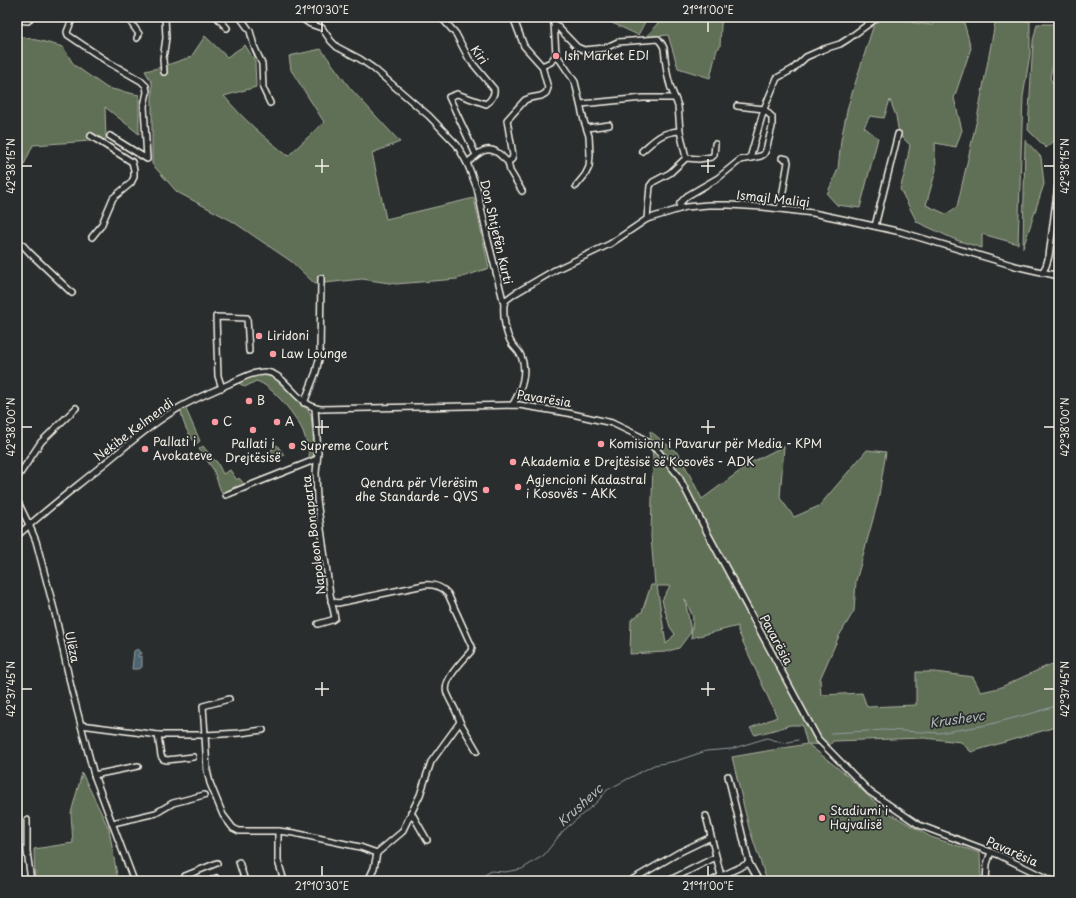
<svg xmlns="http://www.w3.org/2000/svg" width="1076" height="898" font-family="'Playpen Sans',sans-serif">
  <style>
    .green { fill: #616f57; stroke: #aab0a0; fill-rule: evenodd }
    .water { fill: #4d6571; stroke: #909da1 }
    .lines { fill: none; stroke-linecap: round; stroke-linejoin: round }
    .stream { stroke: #909da1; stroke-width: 1 }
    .minor-casing { stroke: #f4f1e8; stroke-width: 8 }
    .minor { stroke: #2a2d2e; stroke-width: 5 }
    .ticks { fill: none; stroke: #f4f1e8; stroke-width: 1.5 }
    .poi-dot { fill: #ff9aa2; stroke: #2a2d2e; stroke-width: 1.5 }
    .labels { text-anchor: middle; stroke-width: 3.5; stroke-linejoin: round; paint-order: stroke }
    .street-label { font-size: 12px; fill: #f4f1e8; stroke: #2a2d2e }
    .poi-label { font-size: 12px; fill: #f4f1e8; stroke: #2a2d2e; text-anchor: start }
    .water-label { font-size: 13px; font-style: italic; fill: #b1b9b8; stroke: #2a2d2e }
    .neatline { fill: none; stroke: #f4f1e8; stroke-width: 1.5 }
    .ticks-label { font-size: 10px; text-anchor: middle; fill: #f4f1e8 }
  </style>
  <rect width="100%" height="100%" fill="#2a2d2e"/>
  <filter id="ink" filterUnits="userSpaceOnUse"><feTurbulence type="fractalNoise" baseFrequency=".025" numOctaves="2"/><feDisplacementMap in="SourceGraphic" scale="8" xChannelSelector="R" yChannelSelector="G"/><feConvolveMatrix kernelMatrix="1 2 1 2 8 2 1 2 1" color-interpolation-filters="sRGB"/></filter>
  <g filter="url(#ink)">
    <g class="green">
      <path d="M608 17H642L645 22 638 35 608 21Z"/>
      <path d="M663 17H723L721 25 720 47 717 49 710 78 678 68 668 35 646 37Z"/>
      <path d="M873 17H906L909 22 932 25 939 17H957L963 19 971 48 954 98 962 130 956 147 935 143 936 170 926 205 946 214 957 207 977 119 996 18 1030 21V54L1023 97 1018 244 982 234V248L956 240 917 222 900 189 905 172 910 145 899 134 896 116 890 100 884 118 870 116 864 127 878 138 860 208 837 205 827 194 838 169 841 140 848 106 874 24Z"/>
      <path d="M1037 24H1059V49L1056 50 1050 78 1059 94V137L1046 148 1028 130 1033 41Z"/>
      <path d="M17 36 41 41 63 47 74 65 107 88 139 95V134L105 107 106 140 33 145 17 180Z"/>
      <path d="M205 36 227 57 245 45 255 61 256 87 224 96C244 120 264 137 288 156L324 122 291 70 289 56 321 49 350 88 400 142 372 153 386 219 474 198 489 268 457 279 396 284 362 279 315 284 292 262 232 221 177 192 152 164V83L145 71 158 68 191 57Z"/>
      <path d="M1025 140 1041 157 1044 184 1023 248Z"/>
      <path d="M256 375H267L274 378 309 411 311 414 314 444 313 457 310 459C308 451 307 442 304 434 299 419 272 385 256 381L245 387 237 382Z"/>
      <path d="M185 407 200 441 196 444C188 434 182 423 181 409Z"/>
      <path d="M650 431 679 454 702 499 752 462 784 446 780 498 794 517 819 506 867 450 886 452 878 501 856 581 854 611 839 636 820 679 821 695 862 693 867 707 916 705V672H935L973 677 981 692 999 688 1047 666 1059 662V726L971 752 961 742 924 738 833 741 830 745 808 744 844 773 882 809 931 837 980 853 981 881H767L749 828 732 757 807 744 802 725H790L778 729 755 735 750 728 777 717 738 631V626L691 638 693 617 685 599 691 632 679 648 665 652 630 654 631 620 642 612 651 585H655L651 537 653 458ZM657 586H670L662 600 670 627 675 634 666 644Z"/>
      <path d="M277 445 284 455 278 460 271 450Z"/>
      <path d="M203 446 210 455 208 458 210 459 212 458 217 462 223 474 230 470 237 480 239 478 245 485 237 488 236 486 231 489 232 490 222 494 213 469 199 449Z"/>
      <path d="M82 773 109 829 118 881H35L34 849 73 843 71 813Z"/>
    </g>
    <path class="water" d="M138 649 141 652 142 654H138V657L142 656V667L139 669H132L134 651Z"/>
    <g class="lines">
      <g class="stream">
        <path d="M831 733 885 730 939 733 987 725 1033 713 1059 705"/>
        <path d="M476 881 491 871 505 872 522 869 544 855 563 831 597 802 607 790 654 765 676 761 706 751 731 749 767 738 784 743 798 740"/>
      </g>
      <g class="minor-casing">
        <g id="minor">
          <path d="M73 17 67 32 68 35 108 62 141 81 146 86 147 92 144 106 147 159 110 136"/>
          <path d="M127 17 139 34 137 38"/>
          <path d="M217 17 227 28"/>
          <path d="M240 17 250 31 254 46 262 64 263 88 270 103"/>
          <path d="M300 17 310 24 322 28 331 41 337 47 360 59 373 68 429 116 457 145 467 163 477 188 487 236 504 304C503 316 505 333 512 344 515 348 519 351 521 356 528 372 521 391 513 404"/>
          <path d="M441 17 456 34 469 59 494 89C495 94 491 101 486 104L457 94 449 97 476 155"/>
          <path d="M17 20 28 21 31 17"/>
          <path d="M554 23 577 47 584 50 605 48 618 42 658 39 662 44 664 48C666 66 667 82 675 98"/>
          <path d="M556 54 575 82 584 121 589 136 590 155 589 167 585 175 576 186"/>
          <path d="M542 66 551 62 556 54 554 23 551 17"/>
          <path d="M164 72 163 59 166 38 165 17"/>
          <path d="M581 104 643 98H675L678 106 680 131 686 158 670 173 653 182 650 186 647 219"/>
          <path d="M587 128 609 125"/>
          <path d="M91 136 132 162 134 170V177L131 183 113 198 101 226 92 237"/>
          <path d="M642 151C655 140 661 132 680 131"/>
          <path d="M686 158 699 159 712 157 714 155 715 144"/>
          <path d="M750 158 764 109 777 78 793 69 806 57 824 49 840 44 848 39 878 17"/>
          <path d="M508 162 512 159 513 155 507 120 525 100 530 98 541 96 546 93 548 88 542 66 524 46 513 17"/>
          <path d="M467 163C477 155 486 144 498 153 502 156 504 159 508 162L510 171 522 191"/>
          <path d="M679 209 680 203 687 196 718 178 740 160 761 156 764 154 766 150 772 127V117L764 109 737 106"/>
          <path d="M780 209 788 162 787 159 782 158"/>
          <path d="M875 226 898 134"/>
          <path d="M17 239 30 253 72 293"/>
          <path d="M1042 273 1046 266 1049 256 1059 177"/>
          <path d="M504 304 506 300 514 294 555 270 610 244 647 219 686 207 708 205H729L763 207 813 213 842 219 901 232 1015 266 1059 276"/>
          <path d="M222 388 218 376 216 317 247 318 249 351"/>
          <path d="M304 403 316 372 320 355 321 278"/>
          <path d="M315 408 318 452 316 473 317 500 330 594 335 618 332 620 318 624"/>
          <path d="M17 478 41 442 76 408"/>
          <path d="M226 495 317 459"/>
          <path d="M17 500 31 529 36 541 55 613 71 687 94 775 134 881"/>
          <path d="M17 536C43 512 72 490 99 468 124 448 149 425 177 409 193 399 212 392 229 384 240 379 254 371 266 372 287 374 295 405 321 409L519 405 568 413 612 423 639 436 658 451 678 475 709 536 818 739 870 792 919 825 999 855 1052 881"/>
          <path d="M331 601 338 603 424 585C434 584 441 586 448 594L472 647 471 651C463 661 442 680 447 693 451 703 457 711 460 722L431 762 420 795 402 832 377 853"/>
          <path d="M229 699 203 706 205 735 240 733 263 730"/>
          <path d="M460 722 477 751"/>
          <path d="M81 725 158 735H205L207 770 210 783 223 815 233 828 239 831H278L294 833 360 847 377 853"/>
          <path d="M158 735 161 756 163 759 167 760 193 757"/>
          <path d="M94 775 138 766"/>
          <path d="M728 776 749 863 759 881"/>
          <path d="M411 812 427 840"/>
          <path d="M706 816 721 876"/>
          <path d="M27 820V851L31 881"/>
          <path d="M113 823 156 813 173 803 204 795"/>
          <path d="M278 831V861L284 881"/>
          <path d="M239 862 245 881"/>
          <path d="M17 880 22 881"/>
          <path d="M186 881 185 876 217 863"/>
          <path d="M210 881 216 878"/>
          <path d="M368 881 374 868 377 853"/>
          <path d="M630 881 680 852 711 837"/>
          <path d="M668 881 716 857"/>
          <path d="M711 881 749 863"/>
          <path d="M986 881 987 864 991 852"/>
        </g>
      </g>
      <use href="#minor" class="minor"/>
    </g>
  </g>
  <path class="ticks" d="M322 22V32M708 22V32M322 159V173M708 159V173M22 166H32M315 166H329M701 166H715M1044 166H1054M322 420V434M708 420V434M22 427H32M315 427H329M701 427H715M1044 427H1054M322 682V696M708 682V696M22 689H32M315 689H329M701 689H715M1044 689H1054M322 866V876M708 866V876"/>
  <g class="poi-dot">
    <circle cx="556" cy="56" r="4"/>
    <circle cx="259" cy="336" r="4"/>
    <circle cx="273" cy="354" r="4"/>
    <circle cx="249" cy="401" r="4"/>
    <circle cx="215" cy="422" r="4"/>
    <circle cx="277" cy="422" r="4"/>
    <circle cx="253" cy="430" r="4"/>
    <circle cx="601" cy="444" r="4"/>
    <circle cx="292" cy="446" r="4"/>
    <circle cx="145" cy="449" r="4"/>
    <circle cx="513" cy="462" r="4"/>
    <circle cx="518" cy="487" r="4"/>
    <circle cx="486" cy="490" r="4"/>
    <circle cx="822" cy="818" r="4"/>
  </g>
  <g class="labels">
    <g class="street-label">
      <text transform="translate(479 55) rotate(55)" y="4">Kiri</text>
      <text transform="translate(773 199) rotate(6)" y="4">Ismajl Maliqi</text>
      <text transform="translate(496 232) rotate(77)" y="4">Don Shtjefën Kurti</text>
      <text transform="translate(544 399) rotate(9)" y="4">Pavarësia</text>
      <text transform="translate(134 430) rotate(-37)" y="4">Nekibe Kelmendi</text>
      <text transform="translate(314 535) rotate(-97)" y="4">Napoleon Bonaparta</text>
      <text transform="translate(776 640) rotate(62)" y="4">Pavarësia</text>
      <text transform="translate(72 647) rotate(78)" y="4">Ulëza</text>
      <text transform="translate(1012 852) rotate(24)" y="4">Pavarësia</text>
    </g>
    <g class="poi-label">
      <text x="564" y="60">Ish Market EDI</text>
      <text x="267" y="340">Liridoni</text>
      <text x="281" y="358">Law Lounge</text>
      <text x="257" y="405">B</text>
      <text x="223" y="426">C</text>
      <text x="285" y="426">A</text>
      <text x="153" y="446">Pallati i<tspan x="153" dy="14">Avokateve</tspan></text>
      <text x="253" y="448" text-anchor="middle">Pallati i<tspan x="253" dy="14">Drejtësisë</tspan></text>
      <text x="609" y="448">Komisioni i Pavarur për Media - KPM</text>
      <text x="300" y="450">Supreme Court</text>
      <text x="521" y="466">Akademia e Drejtësisë së Kosovës - ADK</text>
      <text x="526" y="484">Agjencioni Kadastral<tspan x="526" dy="14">i Kosovës - AKK</tspan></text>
      <text x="478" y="487" text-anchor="end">Qendra për Vlerësim<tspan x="478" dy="14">dhe Standarde - QVS</tspan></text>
      <text x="830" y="815">Stadiumi i<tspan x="830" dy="14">Hajvalisë</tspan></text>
    </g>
    <g class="water-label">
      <text transform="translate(957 719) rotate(-8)" y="5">Krushevc</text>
      <text transform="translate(580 805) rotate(-42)" y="5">Krushevc</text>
    </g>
  </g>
  <rect width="1076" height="898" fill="none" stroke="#2a2d2e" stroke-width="44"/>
  <rect x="22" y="22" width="1032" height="854" class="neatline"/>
  <g class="ticks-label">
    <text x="322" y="14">21°10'30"E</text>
    <text x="708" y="14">21°11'00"E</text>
    <text transform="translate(11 166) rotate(-90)" y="4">42°38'15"N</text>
    <text transform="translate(1065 166) rotate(-90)" y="4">42°38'15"N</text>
    <text transform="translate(11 427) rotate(-90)" y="4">42°38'00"N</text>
    <text transform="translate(1065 427) rotate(-90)" y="4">42°38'00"N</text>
    <text transform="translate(11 689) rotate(-90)" y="4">42°37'45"N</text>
    <text transform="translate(1065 689) rotate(-90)" y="4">42°37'45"N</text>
    <text x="322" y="890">21°10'30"E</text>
    <text x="708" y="890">21°11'00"E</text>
  </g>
</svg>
